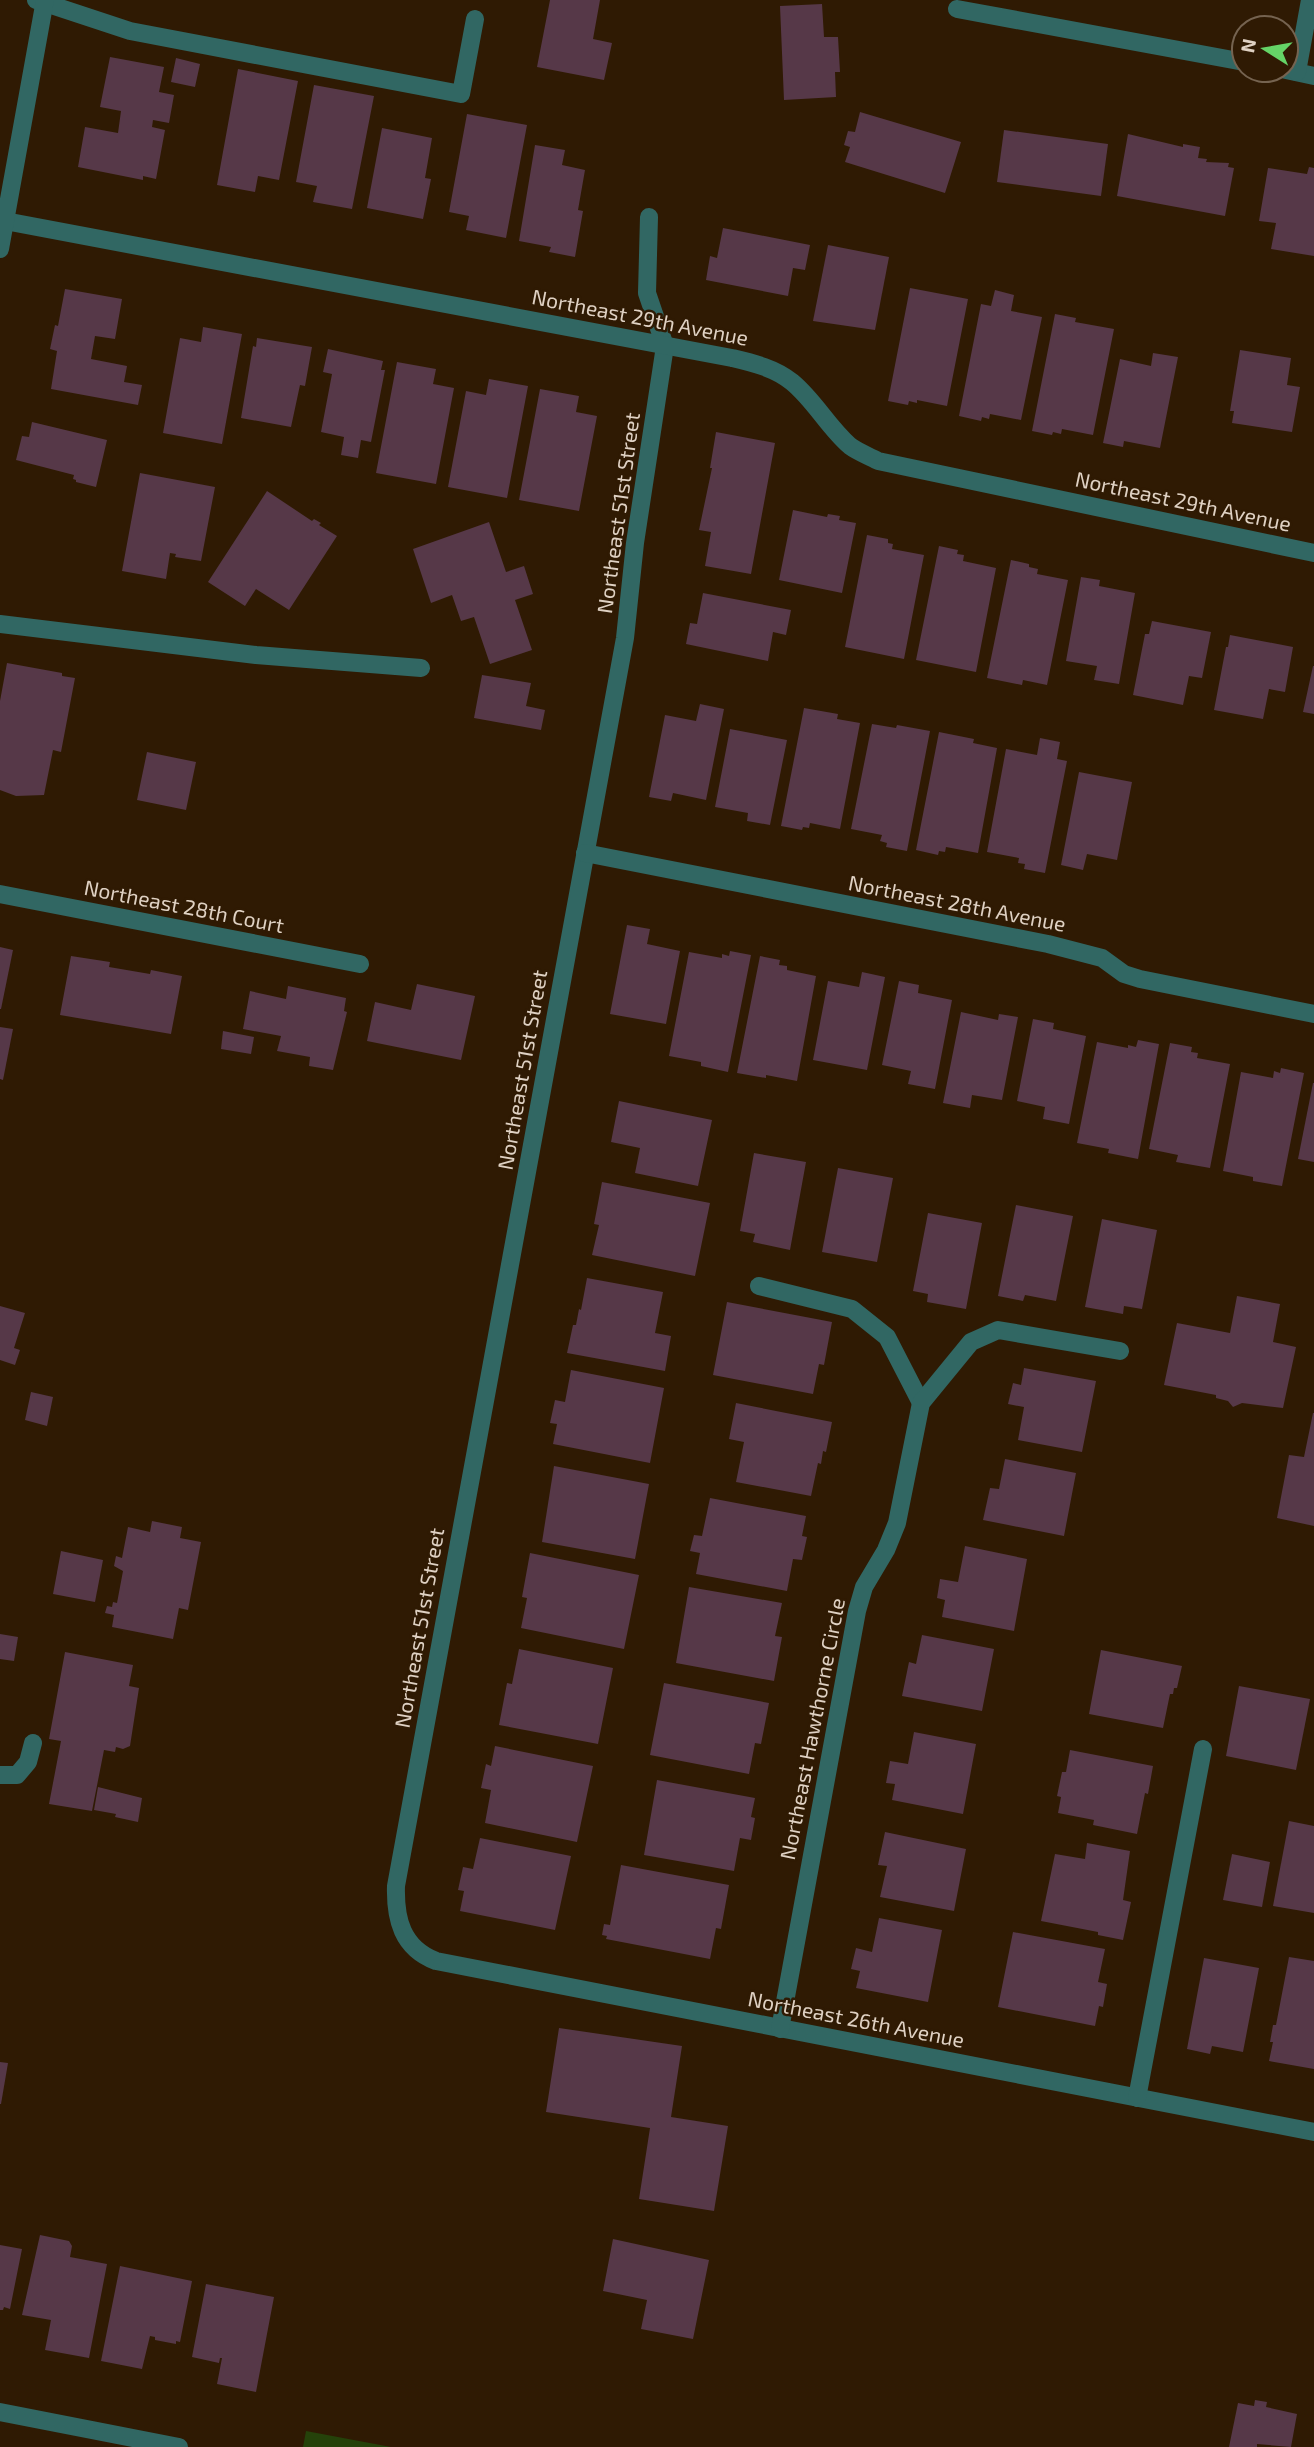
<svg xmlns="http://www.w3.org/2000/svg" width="1314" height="2447" font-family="'Exo 2',sans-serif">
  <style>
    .green { fill: #25420a }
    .building { fill: #563848 }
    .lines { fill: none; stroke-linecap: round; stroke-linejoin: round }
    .minor { stroke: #316763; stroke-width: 18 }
    .labels { text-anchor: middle; stroke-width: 5; stroke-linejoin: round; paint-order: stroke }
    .street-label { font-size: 21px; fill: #dfd1c3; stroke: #2f1a03 }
  </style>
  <rect width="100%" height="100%" fill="#2f1a03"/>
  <path class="green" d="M306 2431 391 2447H303Z"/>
  <g class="building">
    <path d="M550 0H600L593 39 612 43 604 80 537 67Z"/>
    <path d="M822 4 824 37H838L840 72H835L836 97 784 100 780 6Z"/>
    <path d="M110 57 164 67 159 92 174 95 169 123 153 120 152 127 165 130 156 179 143 176V180L78 167 85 127 118 133 121 111 100 107Z"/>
    <path d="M176 58 200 64 195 87 171 82Z"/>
    <path d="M238 69 298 81 279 180 258 176 255 192 217 185Z"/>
    <path d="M314 85 374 96 352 209 313 202 317 186 296 182Z"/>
    <path d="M860 112 961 142 945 193 845 162 850 147 844 145 848 131 855 132Z"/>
    <path d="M467 114 527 125 506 238 466 230 469 216 449 212Z"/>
    <path d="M382 128 432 138 425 178 431 179 423 219 367 208Z"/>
    <path d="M1004 130 1108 144 1101 196 997 182Z"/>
    <path d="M1128 134 1183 147V144L1200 147 1198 158 1207 159 1206 162 1229 163 1228 167 1234 168 1225 216 1117 196Z"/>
    <path d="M535 145 565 150 562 165 585 170 578 210 583 211 575 257 549 252 551 247 519 241Z"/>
    <path d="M1309 167 1314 168V256L1271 249 1276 223 1259 221 1268 168 1307 174Z"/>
    <path d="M723 228 810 245 805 270 793 268 788 296 706 280 710 256 717 258Z"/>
    <path d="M828 245 889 257 875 330 813 321Z"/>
    <path d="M910 288 968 299 947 406 917 400V403L909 401 908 405 888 401Z"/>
    <path d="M65 289 122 299 115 339 95 336 91 359 127 366 124 382 142 385 138 405 51 389 57 351 50 349 55 325 58 326Z"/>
    <path d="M995 290 1014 295 1011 311 1042 317 1021 420 990 414 989 419 982 417 981 421 959 416 981 304 991 306Z"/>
    <path d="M1055 314 1076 318 1075 322 1114 329 1093 435 1062 429 1061 434 1053 432 1052 435 1032 431Z"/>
    <path d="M203 327 242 334 222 444 163 433 180 338 201 342Z"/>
    <path d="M257 338 312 347 305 386 300 385 291 427 241 418 253 346 256 347Z"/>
    <path d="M328 349 383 361 381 370H385L371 442 361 440 358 458 341 455 344 437 321 432 332 374 323 372Z"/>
    <path d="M1240 350 1291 358 1287 385 1300 387 1292 432 1232 423 1234 411H1230Z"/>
    <path d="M1153 353 1178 357 1160 448 1124 441 1123 447 1103 443 1120 359 1151 366Z"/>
    <path d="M397 362 436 369 433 384 454 388 436 484 376 473Z"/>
    <path d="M489 379 528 386 507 498 448 487 466 391 486 395Z"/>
    <path d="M540 389 579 396 576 412 597 416 579 511 519 500Z"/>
    <path d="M32 422 107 440 96 487 76 482V480L73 479 74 475 16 460 22 436 29 437Z"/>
    <path d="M716 432 775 443 751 574 705 566 711 532 699 530 712 468H710Z"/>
    <path d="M140 473 215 487 201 561 175 557 176 554 170 553 166 579 122 571Z"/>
    <path d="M267 491 312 521 314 519 321 523 319 525 337 536 289 610 256 589 245 606 208 582Z"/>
    <path d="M793 510 827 517 828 514 840 516 839 520 856 523 842 593 779 580Z"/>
    <path d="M489 522 506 572 524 566 533 594 515 600 532 650 490 664 474 617 461 621 452 595 431 603 413 549Z"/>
    <path d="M867 535 888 539V543L893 544 892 549 924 555 904 659 845 647Z"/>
    <path d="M939 546 958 550 957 554 964 555 963 561 996 568 976 672 916 660Z"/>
    <path d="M1011 560 1029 564V567L1038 569 1037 574 1068 580 1047 685 1023 680 1022 685 987 678Z"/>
    <path d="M1081 577 1100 580 1099 586 1135 593 1119 684 1094 680 1097 666 1066 661Z"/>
    <path d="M703 593 791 610 786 635 773 632 768 661 686 644 690 623 697 624Z"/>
    <path d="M1152 621 1211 632 1202 678 1189 676 1183 705 1133 695 1145 634H1149Z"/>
    <path d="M1230 635 1293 647 1285 692 1269 689 1263 719 1214 710 1226 647H1228Z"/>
    <path d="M7 663 62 673V676L75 678 61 752 53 750 44 795 16 796 0 790V701Z"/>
    <path d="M1313 666H1314V714L1303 712Z"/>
    <path d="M482 675 531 683 526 706 545 710 541 730 474 718Z"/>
    <path d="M700 704 724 709 706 800 673 793 671 801 649 797 665 715 696 721Z"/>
    <path d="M804 708 838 714 837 719 860 723 840 829 810 823 809 828 803 827 802 830 781 826Z"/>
    <path d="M872 724 896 728 897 725 930 731 907 851 886 847 887 843 880 841 882 835 851 829Z"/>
    <path d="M730 729 787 740 770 825 747 821 748 813 715 807Z"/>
    <path d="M939 732 974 739 973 743 997 748 978 853 946 847 945 852 939 851 938 855 916 850Z"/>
    <path d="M1040 738 1060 742 1057 759 1067 761 1045 873 1024 869 1025 864 1018 863 1019 858 987 852 1006 749 1037 755Z"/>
    <path d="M147 752 196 762 186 810 137 800Z"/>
    <path d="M1079 772 1132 782 1117 860 1087 854 1083 870 1061 865Z"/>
    <path d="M627 925 650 929 647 944 680 951 666 1024 610 1014Z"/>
    <path d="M0 947 13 950 1 1009H0Z"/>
    <path d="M730 951 751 955 728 1072 701 1066V1062L669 1056 689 952 722 958V954L729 956Z"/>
    <path d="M71 956 110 962 109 967 150 974 151 970 182 976 171 1034 60 1015Z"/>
    <path d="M760 956 780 960 779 965 787 966V970L816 976 797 1081 766 1075V1078L737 1073Z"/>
    <path d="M862 972 885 977 867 1070 813 1060 828 981 859 987Z"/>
    <path d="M899 981 919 985 918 993 952 1000 935 1089 908 1084 911 1071 882 1065Z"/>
    <path d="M417 984 475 996 461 1060 367 1041 375 1002 411 1010Z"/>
    <path d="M288 986 346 998 344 1011 347 1012 333 1070 309 1066 310 1057 277 1051 281 1036 243 1029 250 991 286 999Z"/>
    <path d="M961 1012 998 1020 999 1014 1018 1017 1002 1100 972 1095 970 1108 943 1103Z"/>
    <path d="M1033 1019 1054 1023 1053 1029 1086 1036 1069 1124 1043 1119 1045 1107 1017 1101Z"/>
    <path d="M0 1027 13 1029 3 1080 0 1079Z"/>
    <path d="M223 1031 254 1037 251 1054 221 1049Z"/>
    <path d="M1138 1040 1159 1044 1138 1159 1108 1153 1109 1149 1077 1143 1097 1042 1128 1048V1045L1136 1047Z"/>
    <path d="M1170 1043 1192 1047 1191 1052 1198 1053 1197 1058 1230 1064 1210 1168 1176 1162 1178 1155 1149 1149Z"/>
    <path d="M1281 1068 1304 1073 1282 1186 1253 1181V1177L1223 1171 1241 1072 1273 1078 1274 1071 1280 1073Z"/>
    <path d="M1313 1083H1314V1162L1298 1159Z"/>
    <path d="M619 1101 712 1120 698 1186 635 1173 640 1148 611 1142Z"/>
    <path d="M754 1153 806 1162 790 1250 753 1242 755 1234 740 1231Z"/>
    <path d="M838 1168 893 1178 877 1262 822 1252Z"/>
    <path d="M602 1182 710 1203 695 1276 592 1255 599 1225 594 1224Z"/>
    <path d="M1016 1205 1073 1216 1056 1301 1025 1295 1023 1301 998 1296Z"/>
    <path d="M928 1213 982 1223 966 1309 927 1302 928 1294 913 1291Z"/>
    <path d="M1102 1219 1157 1230 1142 1309 1124 1306 1123 1314 1085 1307Z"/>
    <path d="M587 1278 663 1292 655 1333 671 1336 665 1371 567 1353 573 1325H576L579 1309 581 1310Z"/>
    <path d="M1237 1296 1280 1304 1273 1342 1296 1347 1283 1408 1242 1403 1233 1407 1228 1401 1216 1398V1395L1164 1385 1177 1323 1230 1333Z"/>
    <path d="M727 1302 832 1322 824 1365 819 1364 813 1394 713 1375Z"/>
    <path d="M0 1306 25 1313 14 1348 20 1350 15 1365 0 1360Z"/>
    <path d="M1024 1368 1096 1381 1082 1452 1018 1440 1024 1407 1008 1404 1013 1383 1021 1385Z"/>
    <path d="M571 1370 664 1388 650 1463 553 1444 557 1424 550 1423 555 1400 565 1402Z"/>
    <path d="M31 1392 53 1397 47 1426 25 1420Z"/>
    <path d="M736 1403 832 1422 826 1452 823 1451 821 1464 818 1463 811 1496 736 1482 744 1442 729 1439Z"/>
    <path d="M1313 1413H1314V1526L1277 1518 1289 1455 1304 1457Z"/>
    <path d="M1005 1459 1076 1473 1064 1536 983 1520 990 1488 999 1489Z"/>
    <path d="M554 1466 649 1484 635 1559 542 1542Z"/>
    <path d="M710 1498 806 1516 802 1536 807 1537 802 1560 793 1559 787 1591 696 1574 700 1553 690 1551 694 1535 702 1536Z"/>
    <path d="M152 1521 182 1527 180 1538 201 1542 188 1610 179 1608 173 1639 112 1627 114 1615 105 1613 107 1606 112 1607 113 1602 117 1603 123 1571 114 1566 116 1556 122 1558 128 1527 150 1532Z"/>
    <path d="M965 1546 1027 1559 1014 1631 942 1617 945 1600 937 1598 940 1579 958 1582Z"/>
    <path d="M61 1551 103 1560 95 1602 53 1594Z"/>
    <path d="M530 1553 639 1575 624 1649 521 1628 527 1598 522 1597Z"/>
    <path d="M689 1587 782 1603 775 1636 782 1637 774 1681 676 1663Z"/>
    <path d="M0 1634 18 1637 14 1661 0 1659Z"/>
    <path d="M922 1635 994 1649 982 1711 902 1696 909 1662 916 1664Z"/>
    <path d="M519 1649 613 1668 598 1744 499 1725 507 1683 512 1684Z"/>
    <path d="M1101 1650 1182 1666 1177 1688H1174L1173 1694H1170L1163 1728 1089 1714Z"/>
    <path d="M65 1652 133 1665 129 1686 139 1688 130 1746 123 1749 116 1747 115 1752 104 1750 92 1811 49 1804 61 1741 49 1739Z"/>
    <path d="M664 1683 769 1703 761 1744 755 1743 749 1774 650 1755Z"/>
    <path d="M1239 1686 1310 1699 1296 1770 1226 1756Z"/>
    <path d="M914 1732 976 1744 963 1814 892 1800 895 1784 886 1783 890 1761 908 1764Z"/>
    <path d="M495 1746 593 1766 577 1842 485 1823 491 1790 481 1788 486 1764 491 1766Z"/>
    <path d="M1070 1750 1153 1766 1148 1794 1145 1793 1137 1834 1093 1825 1094 1820 1058 1813 1061 1797 1057 1796 1062 1772H1066Z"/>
    <path d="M657 1780 755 1798 751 1817 755 1818 751 1840 740 1838 734 1871 644 1855Z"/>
    <path d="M98 1787 142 1798 138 1822 115 1817 116 1814 94 1810Z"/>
    <path d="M1289 1821 1314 1826V1913L1273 1906Z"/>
    <path d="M885 1832 966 1849 954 1911 880 1897 887 1866 878 1865Z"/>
    <path d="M480 1838 571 1856 555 1930 460 1911 464 1891 458 1890 463 1867 473 1869Z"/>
    <path d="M1087 1843 1130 1851 1123 1900 1131 1902 1123 1940 1098 1935V1932L1041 1921 1055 1854 1085 1859Z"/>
    <path d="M1232 1854 1270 1862 1262 1907 1223 1900Z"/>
    <path d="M621 1865 729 1885 721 1929 716 1928 710 1959 606 1939 607 1936 602 1935 604 1924 610 1925Z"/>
    <path d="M879 1918 942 1930 928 2002 856 1988 860 1971 851 1969 856 1948 872 1952Z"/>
    <path d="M1013 1932 1105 1949 1098 1982 1107 1984 1103 2007 1099 2006 1095 2026 998 2007Z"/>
    <path d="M1289 1957 1314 1961V2069L1269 2061 1273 2042H1270L1273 2025H1276Z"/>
    <path d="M1204 1958 1259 1968 1243 2052 1212 2046 1210 2054 1187 2049Z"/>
    <path d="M559 2028 682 2046 671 2117 728 2126 714 2211 639 2199 650 2128 546 2112Z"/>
    <path d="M0 2062 8 2063 1 2104H0Z"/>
    <path d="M40 2235 69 2241 72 2246 70 2257 107 2264 89 2358 45 2350 51 2320 22 2315Z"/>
    <path d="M613 2239 709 2260 693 2339 641 2329 647 2300 603 2291Z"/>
    <path d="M0 2245 22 2249 10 2309 4 2307 3 2310H0Z"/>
    <path d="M120 2266 192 2281 180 2342 176 2341V2344L155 2340V2337L150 2336 142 2369 101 2361Z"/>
    <path d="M206 2284 274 2297 256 2392 217 2384 222 2358H220L219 2363 192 2357Z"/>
    <path d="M1255 2400 1267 2402 1266 2407 1297 2414 1291 2447 1257 2444V2447H1229L1238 2403 1254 2406Z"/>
  </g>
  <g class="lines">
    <g class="minor">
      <path d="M36 0 130 31 461 94 475 19"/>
      <path d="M957 9 1244 62"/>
      <path d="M1286 70 1314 76"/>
      <path d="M1297 72 1310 0"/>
      <path d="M649 217 647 293 665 346 635 543 625 638 396 1886C395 1919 402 1948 436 1961L1314 2132"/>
      <path d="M5 221 732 358C753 363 775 368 792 382 815 401 828 427 850 446 858 452 869 456 878 461L1314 553"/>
      <path d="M0 249 45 0"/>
      <path d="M0 624 256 655 421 668"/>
      <path d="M585 853 1048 944 1102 958 1124 974 1140 979 1314 1014"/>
      <path d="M0 894 360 964"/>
      <path d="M759 1286 852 1309 887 1337 921 1403"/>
      <path d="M0 1775H17L28 1762 33 1743"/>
      <path d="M780 2029 857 1611 864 1587 886 1550 897 1523 921 1403 971 1342 998 1330 1120 1351"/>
      <path d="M1137 2098 1203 1749"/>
      <path d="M0 2412 179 2447"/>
    </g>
  </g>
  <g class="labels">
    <g class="street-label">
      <text transform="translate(640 318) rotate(11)" y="7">Northeast 29th Avenue</text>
      <text transform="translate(1183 502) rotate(12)" y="7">Northeast 29th Avenue</text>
      <text transform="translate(619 513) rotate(-82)" y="7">Northeast 51st Street</text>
      <text transform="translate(957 904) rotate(11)" y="7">Northeast 28th Avenue</text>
      <text transform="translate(184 907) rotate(11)" y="7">Northeast 28th Court</text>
      <text transform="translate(523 1070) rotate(-80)" y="7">Northeast 51st Street</text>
      <text transform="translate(420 1628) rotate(-80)" y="7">Northeast 51st Street</text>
      <text transform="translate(813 1729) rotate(-79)" y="7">Northeast Hawthorne Circle</text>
      <text transform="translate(856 2020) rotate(11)" y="7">Northeast 26th Avenue</text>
    </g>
  </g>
  <g transform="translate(1265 49) rotate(281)"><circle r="33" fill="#2f1a03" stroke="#756350" stroke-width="2"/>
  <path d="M0-5L12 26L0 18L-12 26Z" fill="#65d467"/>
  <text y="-10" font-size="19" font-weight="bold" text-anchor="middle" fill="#dfd1c3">N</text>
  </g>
</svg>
